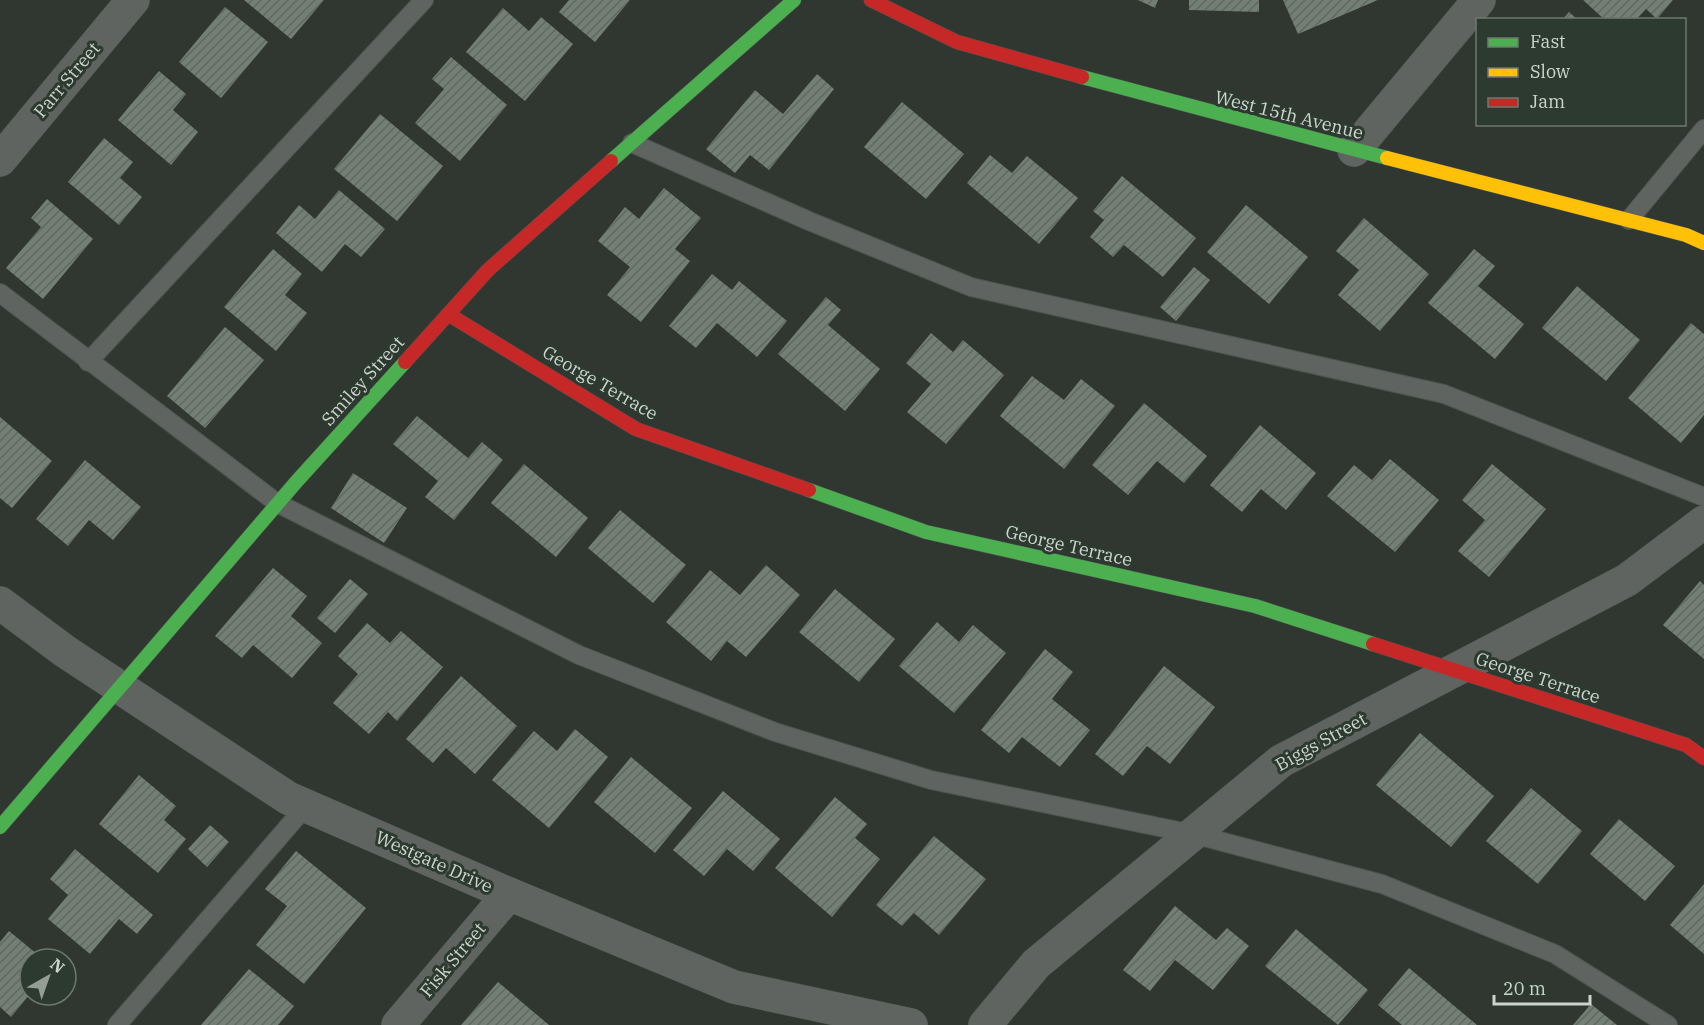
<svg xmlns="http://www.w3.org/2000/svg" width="1704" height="1025" font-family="'IBM Plex Serif',serif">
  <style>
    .building { fill: url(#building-hatch) }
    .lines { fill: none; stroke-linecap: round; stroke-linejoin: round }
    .lane-casing { stroke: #4c524d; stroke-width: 20 }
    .street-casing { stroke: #4c524d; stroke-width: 34 }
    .fast-casing { stroke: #4c524d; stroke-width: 15 }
    .slow-casing { stroke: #4c524d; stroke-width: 15 }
    .jam-casing { stroke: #4c524d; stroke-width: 15 }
    .lane { stroke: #606461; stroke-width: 18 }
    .street { stroke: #606461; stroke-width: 33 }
    .fast { stroke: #4caf50; stroke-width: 14 }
    .slow { stroke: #ffc107; stroke-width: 14 }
    .jam { stroke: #c62828; stroke-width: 14 }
    .labels { text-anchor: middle; stroke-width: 6; stroke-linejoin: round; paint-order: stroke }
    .street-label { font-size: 18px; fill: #ccd4ce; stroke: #2d3a30 }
  </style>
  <defs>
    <pattern id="building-hatch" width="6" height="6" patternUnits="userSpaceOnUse" patternTransform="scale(1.5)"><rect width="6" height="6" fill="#737e75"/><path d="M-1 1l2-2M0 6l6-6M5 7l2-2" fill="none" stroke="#606862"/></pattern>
  </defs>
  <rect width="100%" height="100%" fill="#303731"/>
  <g class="building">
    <path d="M244 0H324L291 39Z"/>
    <path d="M569 0H630L595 42 559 12Z"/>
    <path d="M1138 0H1158L1155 8Z"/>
    <path d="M1189 0H1259V12L1189 10Z"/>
    <path d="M1283 0H1378L1298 34Z"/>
    <path d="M1583 0H1673L1657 19 1646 9 1636 20H1605Z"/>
    <path d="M225 7 268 42 221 98 179 62Z"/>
    <path d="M503 8 529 31 541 17 573 44 525 101 466 52Z"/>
    <path d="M1569 12 1578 20H1562Z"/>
    <path d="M451 57 507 105 460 161 415 123 444 89 432 79Z"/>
    <path d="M159 71 186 94 173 110 198 132 171 165 118 120Z"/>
    <path d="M817 74 834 89 769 170 750 155 735 173 706 149 755 90 783 114Z"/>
    <path d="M902 102 964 154 926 199 864 147Z"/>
    <path d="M380 114 443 166 397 221 334 169Z"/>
    <path d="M104 138 133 162 120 178 142 197 119 225 68 182Z"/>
    <path d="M990 155 1012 173 1027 156 1078 198 1039 244 967 183Z"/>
    <path d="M1122 176 1196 238 1163 277 1124 245 1113 257 1090 237 1104 220 1093 211Z"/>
    <path d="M664 188 701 218 675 249 690 261 641 322 607 295 630 267 598 241 625 207 639 219Z"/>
    <path d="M339 190 385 229 361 257 345 244 322 272 276 233 299 205 315 219Z"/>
    <path d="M47 199 93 239 43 299 6 268 41 227 31 218Z"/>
    <path d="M1246 205 1308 257 1269 304 1207 252Z"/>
    <path d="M1364 218 1429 274 1380 331 1338 295 1359 270 1336 251Z"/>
    <path d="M273 249 302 274 285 295 307 313 276 351 224 307Z"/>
    <path d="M1474 249 1495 266 1478 286 1524 324 1495 359 1428 303Z"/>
    <path d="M1194 267 1210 280 1176 321 1160 307Z"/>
    <path d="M712 274 732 290 739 281 787 321 757 357 717 323 696 348 669 326Z"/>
    <path d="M1577 286 1640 340 1606 381 1542 328Z"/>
    <path d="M826 297 841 310 828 325 880 369 845 411 778 354Z"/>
    <path d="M1691 323 1704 334V415L1681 443 1628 398Z"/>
    <path d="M225 327 264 360 205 428 167 396Z"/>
    <path d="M931 333 953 352 963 340 1004 375 946 444 907 412 931 384 906 363Z"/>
    <path d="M1032 376 1064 400 1081 379 1115 406 1064 469 1000 416Z"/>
    <path d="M1144 403 1207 456 1184 483 1157 461 1128 495 1092 465Z"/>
    <path d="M417 416 468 458 482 442 503 460 454 520 425 497 438 481 393 444Z"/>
    <path d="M0 417 52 461 12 508 0 498Z"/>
    <path d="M1260 425 1316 473 1286 510 1261 489 1242 512 1210 485Z"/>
    <path d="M1390 459 1439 500 1395 552 1327 496 1354 465 1372 480Z"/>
    <path d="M85 460 141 507 113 540 89 520 68 546 36 519Z"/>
    <path d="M524 464 588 518 556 557 491 503Z"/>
    <path d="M1492 464 1546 509 1489 577 1458 551 1485 520 1462 500Z"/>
    <path d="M353 473 407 508 384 543 331 508Z"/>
    <path d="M620 510 686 565 653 603 588 548Z"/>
    <path d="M766 565 800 595 746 657 727 641 711 661 666 622 710 570 740 595Z"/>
    <path d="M273 568 307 596 291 616 322 643 292 678 253 645 242 658 215 636Z"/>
    <path d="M350 579 368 594 335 633 317 618Z"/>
    <path d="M1700 581 1704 585V659L1663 625Z"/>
    <path d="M835 589 895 639 859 682 799 632Z"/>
    <path d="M937 622 959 642 973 625 1006 653 954 713 899 666Z"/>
    <path d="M367 623 390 643 401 631 443 667 397 721 388 712 369 734 333 703 358 674 338 656Z"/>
    <path d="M1045 649 1073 672 1052 699 1090 730 1060 767 1022 737 1009 753 981 730Z"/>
    <path d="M1164 666 1215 707 1170 764 1147 746 1123 776 1095 754Z"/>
    <path d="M461 676 517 726 475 774 446 748 433 763 406 739Z"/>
    <path d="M575 729 608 757 549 828 492 780 534 731 557 751Z"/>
    <path d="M1420 733 1494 796 1451 847 1376 785Z"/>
    <path d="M631 757 692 808 655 853 594 802Z"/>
    <path d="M139 775 176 806 164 820 186 839 158 873 99 824Z"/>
    <path d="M1531 788 1582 831 1538 884 1486 841Z"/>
    <path d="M723 791 780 839 753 871 727 849 704 876 673 850Z"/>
    <path d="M835 797 867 824 855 838 880 859 832 917 775 868Z"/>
    <path d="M1619 819 1675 866 1645 901 1590 854Z"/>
    <path d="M210 825 229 842 207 867 188 849Z"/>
    <path d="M934 836 986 879 939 935 914 913 902 926 876 905Z"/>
    <path d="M75 849 153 915 137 934 119 919 90 954 48 919 68 895 50 879Z"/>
    <path d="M296 851 366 908 304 984 256 945 287 906 265 889Z"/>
    <path d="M1704 884V954L1670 925Z"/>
    <path d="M1175 906 1216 940 1227 928 1249 946 1213 990 1175 960 1150 991 1123 970Z"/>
    <path d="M1296 929 1368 990 1338 1025 1265 966Z"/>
    <path d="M9 931 43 959H30V994L11 1017 0 1007V942Z"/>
    <path d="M1409 968 1477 1025H1402L1378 1005Z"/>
    <path d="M249 969 294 1006 278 1025H201Z"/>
    <path d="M498 982 549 1025H461Z"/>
    <path d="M1591 1004 1617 1025H1573Z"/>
  </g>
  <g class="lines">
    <g class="lane-casing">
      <g id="lane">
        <path d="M632 143 809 221 971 287 1444 394 1704 497"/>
        <path d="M1629 220 1704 129"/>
        <path d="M0 293 277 503 579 655 775 732 931 780 1193 834 1382 884 1555 954 1668 1025"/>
        <path d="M88 362 424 0"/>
        <path d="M117 1025 306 806"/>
      </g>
    </g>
    <g class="street-casing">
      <g id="street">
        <path d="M1354 150 1479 0"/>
        <path d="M0 160 133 0"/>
        <path d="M0 603 66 652 288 798 509 894 734 987 911 1025"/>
        <path d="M398 1025 509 894"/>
        <path d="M985 1025 1036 964 1281 761 1627 580 1704 522"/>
      </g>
    </g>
    <g class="fast-casing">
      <g id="fast">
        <path d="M1082 77 1387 158"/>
        <path d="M611 161 794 0"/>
        <path d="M809 490 926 532 1255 606 1373 644"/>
        <path d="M0 827 297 481 405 362"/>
      </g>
    </g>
    <g class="slow-casing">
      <path id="slow" d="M1387 158 1686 235 1704 243"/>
    </g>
    <g class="jam-casing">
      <g id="jam">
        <path d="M871 0 957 42 1082 77"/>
        <path d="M448 314 636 429 809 490"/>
        <path d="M405 362 488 270 611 161"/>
        <path d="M1373 644 1686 745 1704 758"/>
      </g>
    </g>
    <use href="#lane" class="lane"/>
    <use href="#street" class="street"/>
    <use href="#fast" class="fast"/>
    <use href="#slow" class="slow"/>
    <use href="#jam" class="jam"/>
  </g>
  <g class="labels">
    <g class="street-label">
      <text transform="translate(67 80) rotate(-50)" y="6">Parr Street</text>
      <text transform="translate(1289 115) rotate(14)" y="6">West 15th Avenue</text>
      <text transform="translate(363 381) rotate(-48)" y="6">Smiley Street</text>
      <text transform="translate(600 383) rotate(30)" y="6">George Terrace</text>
      <text transform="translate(1069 546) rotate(13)" y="6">George Terrace</text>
      <text transform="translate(1538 678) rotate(18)" y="6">George Terrace</text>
      <text transform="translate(1321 742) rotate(-29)" y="6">Biggs Street</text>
      <text transform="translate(434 862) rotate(24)" y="6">Westgate Drive</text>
      <text transform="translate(453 960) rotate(-50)" y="6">Fisk Street</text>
    </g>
  </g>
  <rect x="1476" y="18" width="210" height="108" fill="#2d3a30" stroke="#6d786f" stroke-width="1.5"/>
  <rect x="1488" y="38" width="30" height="9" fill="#4caf50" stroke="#6d786f" stroke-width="1.5"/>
  <text x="1530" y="48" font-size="18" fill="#ccd4ce">Fast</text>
  <rect x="1488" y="68" width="30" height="9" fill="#ffc107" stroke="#6d786f" stroke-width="1.5"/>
  <text x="1530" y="78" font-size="18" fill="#ccd4ce">Slow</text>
  <rect x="1488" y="98" width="30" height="9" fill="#c62828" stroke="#6d786f" stroke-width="1.5"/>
  <text x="1530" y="108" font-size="18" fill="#ccd4ce">Jam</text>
  <g transform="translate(48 977) rotate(40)"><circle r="28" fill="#2d3a30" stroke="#6d786f" stroke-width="1.5"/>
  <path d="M0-4.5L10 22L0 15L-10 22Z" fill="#959d97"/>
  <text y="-9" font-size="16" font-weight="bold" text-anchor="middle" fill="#ccd4ce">N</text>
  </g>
  <path d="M1494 995v9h96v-9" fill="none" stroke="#ccd4ce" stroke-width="3"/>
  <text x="1503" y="995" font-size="18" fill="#ccd4ce" stroke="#2d3a30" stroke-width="4.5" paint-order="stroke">20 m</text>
</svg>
